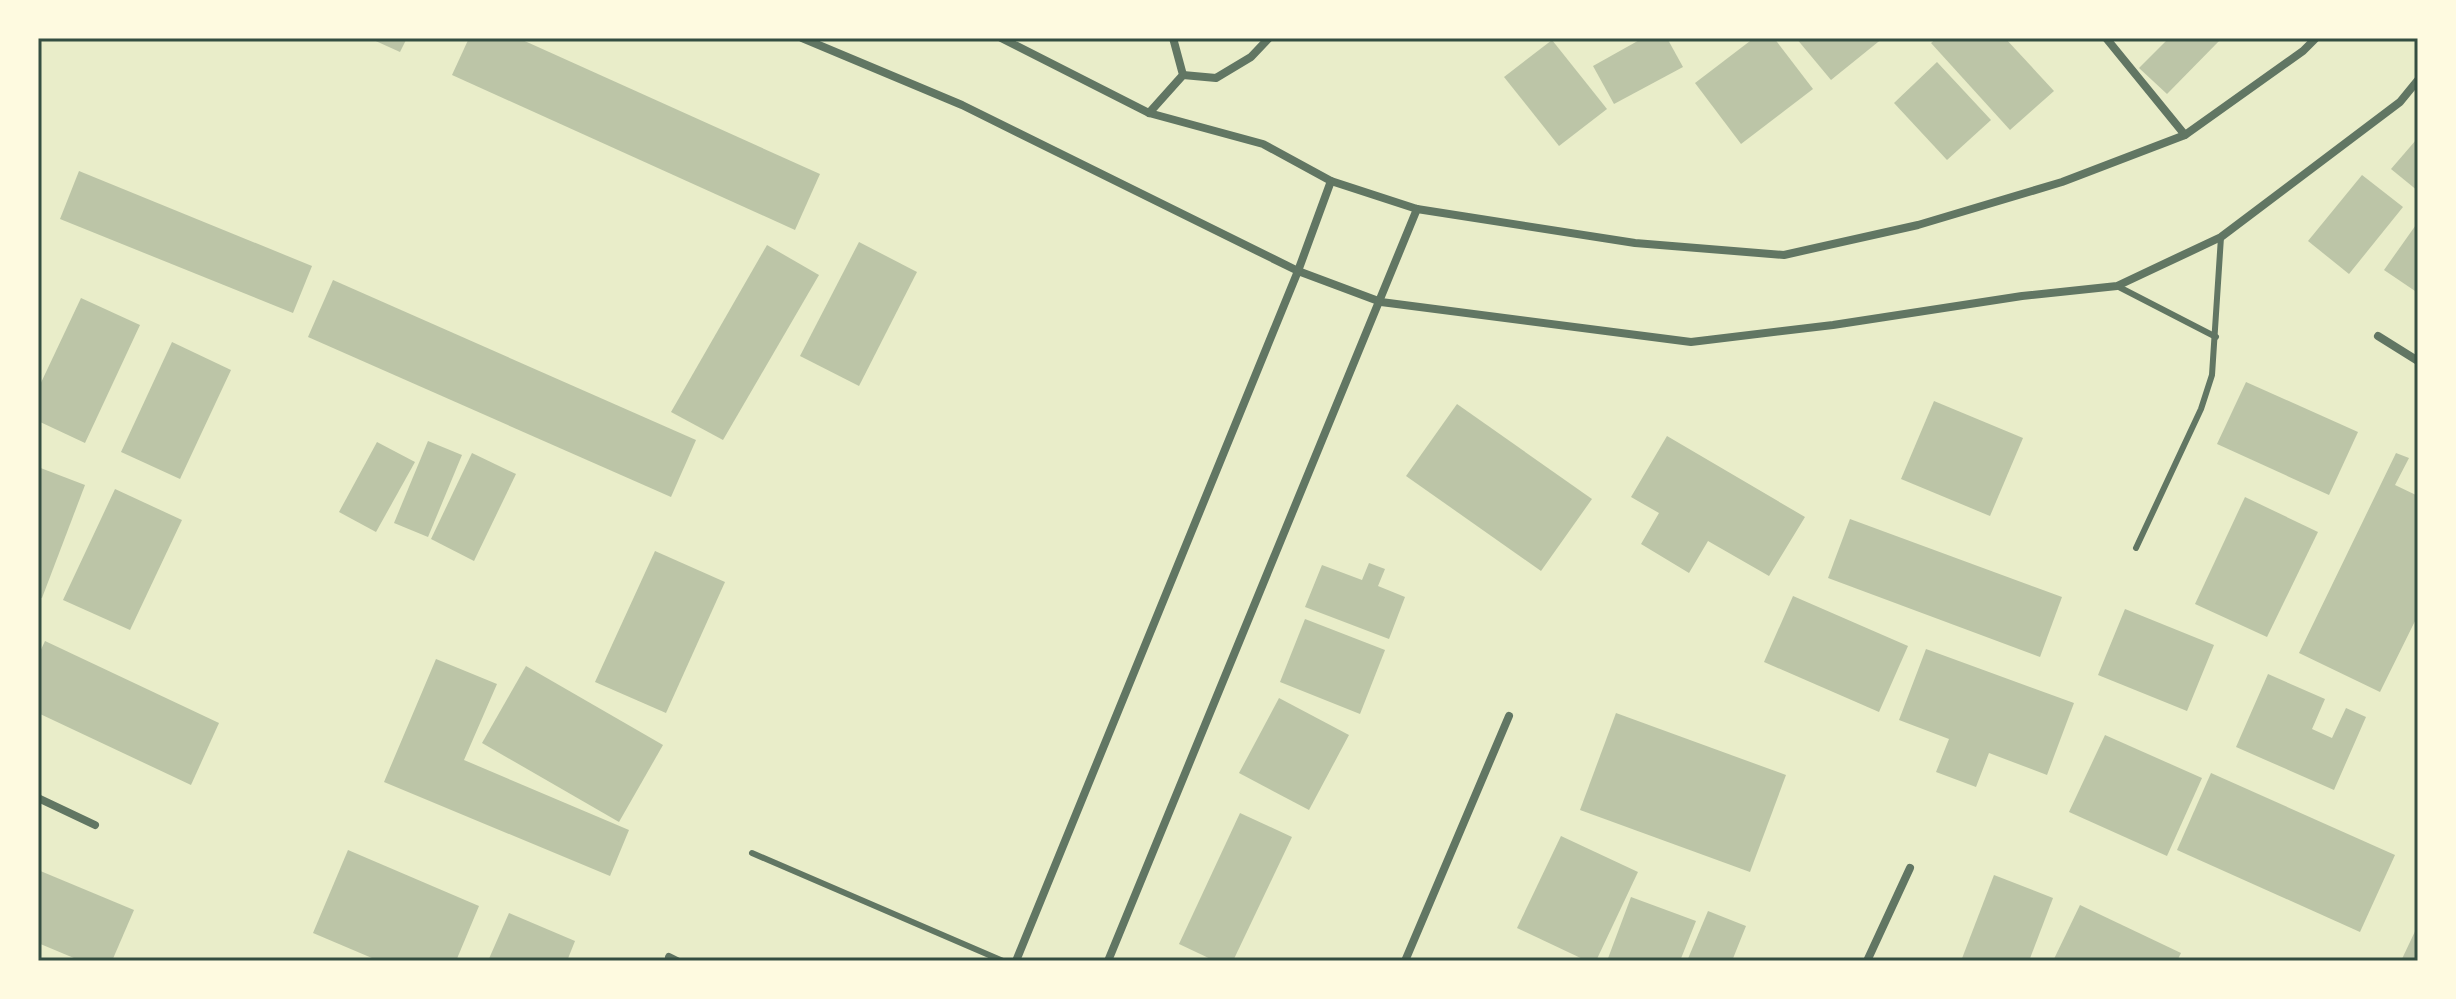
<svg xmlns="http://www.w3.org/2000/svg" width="2456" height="999" font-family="'Crimson Pro',serif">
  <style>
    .building { fill: #bcc5a7 }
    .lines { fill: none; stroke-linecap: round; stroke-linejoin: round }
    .service { stroke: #617663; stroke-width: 6 }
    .minor { stroke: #617663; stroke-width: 8 }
    .neatline { fill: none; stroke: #344e41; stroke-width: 3 }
  </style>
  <rect width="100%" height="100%" fill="#e9edc9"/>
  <g class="building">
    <path d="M369 38H407L400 52Z"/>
    <path d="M469 38H518L820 174 795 230 452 75Z"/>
    <path d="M1643 38H1667L1683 67 1614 104 1593 66Z"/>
    <path d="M1754 38H1774L1813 89 1741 144 1695 83Z"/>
    <path d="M1796 38H1883L1831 80Z"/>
    <path d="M1937 38H2005L2054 91 2010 130 1931 43Z"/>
    <path d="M2169 38H2222L2167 94 2139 68Z"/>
    <path d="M1552 40 1607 109 1559 146 1504 77Z"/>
    <path d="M1937 62 1991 120 1947 160 1894 103Z"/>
    <path d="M2416 140 2418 142V191L2391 169Z"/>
    <path d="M79 171 312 266 293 313 60 219Z"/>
    <path d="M2362 175 2403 207 2349 274 2308 241Z"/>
    <path d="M2418 222V293L2384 270Z"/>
    <path d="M859 242 917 272 859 386 800 356Z"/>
    <path d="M767 245 819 275 723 440 671 412Z"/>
    <path d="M333 280 696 440 671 497 308 337Z"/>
    <path d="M81 298 140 325 85 443 38 421V389Z"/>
    <path d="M172 342 231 370 180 479 121 452Z"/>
    <path d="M2246 382 2358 432 2329 495 2217 444Z"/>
    <path d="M1934 401 2023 438 1990 516 1901 479Z"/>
    <path d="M1457 404 1592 499 1541 571 1406 476Z"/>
    <path d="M1667 436 1805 517 1769 576 1708 541 1689 573 1641 544 1659 513 1631 497Z"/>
    <path d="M428 441 462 455 428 537 394 523Z"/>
    <path d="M377 442 415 462 376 532 339 512Z"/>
    <path d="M472 453 516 474 474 561 431 539Z"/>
    <path d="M2396 453 2409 458 2395 485 2418 496V615L2380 692 2299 653Z"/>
    <path d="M38 467 85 485 42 598 38 597Z"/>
    <path d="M115 489 182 520 130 630 63 600Z"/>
    <path d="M2245 497 2318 532 2267 637 2195 604Z"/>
    <path d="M1850 519 2062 597 2040 657 1828 578Z"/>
    <path d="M655 551 725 582 666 713 595 682Z"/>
    <path d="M1369 563 1385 569 1378 586 1405 597 1389 639 1305 607 1322 565 1362 580Z"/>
    <path d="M1793 596 1908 646 1879 712 1764 662Z"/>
    <path d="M2125 609 2214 645 2187 711 2098 675Z"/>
    <path d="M1305 619 1385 650 1360 714 1280 682Z"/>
    <path d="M45 641 219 723 191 785 38 713V656Z"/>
    <path d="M1926 649 2074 703 2047 775 1989 753 1976 787 1936 772 1949 739 1899 720Z"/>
    <path d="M436 659 497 684 464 760 629 830 610 876 384 782Z"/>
    <path d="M526 666 663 745 619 822 482 743Z"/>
    <path d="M2268 674 2325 699 2312 729 2332 738 2346 708 2366 717 2334 790 2236 747Z"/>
    <path d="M1279 698 1349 735 1309 810 1239 773Z"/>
    <path d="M1616 713 1786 775 1750 872 1580 810Z"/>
    <path d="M2105 735 2202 778 2167 856 2069 812Z"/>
    <path d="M2211 773 2395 855 2360 932 2177 850Z"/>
    <path d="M1240 813 1292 837 1233 961H1215L1179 944Z"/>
    <path d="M1561 836 1638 872 1596 961H1587L1517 928Z"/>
    <path d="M348 850 479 906 456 961H379L313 933Z"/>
    <path d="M38 870 134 910 112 961H81L38 943Z"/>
    <path d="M1994 875 2053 898 2029 961H1961Z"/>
    <path d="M1631 897 1696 921 1680 961H1607Z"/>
    <path d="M2080 905 2181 953 2177 961H2053Z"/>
    <path d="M1708 911 1746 926 1732 961H1687Z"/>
    <path d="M509 913 575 941 567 961H488Z"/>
    <path d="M2418 925V961H2401Z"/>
  </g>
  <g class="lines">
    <g class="service">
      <path d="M2117 286 2216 337"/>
      <path d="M2136 548 2201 409 2212 375 2221 237"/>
      <path d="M752 853 1003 961"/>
    </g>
    <g class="minor">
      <path d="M802 38 962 105 1298 271 1381 302 1691 342 1833 325 2022 296 2117 286 2221 237 2400 102 2418 80"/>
      <path d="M1001 38 1149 113 1263 144 1331 181 1417 209 1635 243 1784 255 1918 225 2062 182 2185 135 2303 51 2316 38"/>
      <path d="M2106 38 2185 135"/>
      <path d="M1183 75 1216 78 1251 57 1269 38"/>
      <path d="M1149 113 1183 75 1173 38"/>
      <path d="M2378 336 2418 361"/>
      <path d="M38 798 95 825"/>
      <path d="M669 957 677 961"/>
      <path d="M1016 961 1298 271 1331 181"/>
      <path d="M1108 961 1417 209"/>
      <path d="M1405 961 1509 716"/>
      <path d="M1867 961 1910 868"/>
    </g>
  </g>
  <rect width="2456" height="999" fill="none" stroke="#fefae0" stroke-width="80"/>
  <rect x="40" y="40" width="2376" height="919" class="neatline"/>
</svg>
